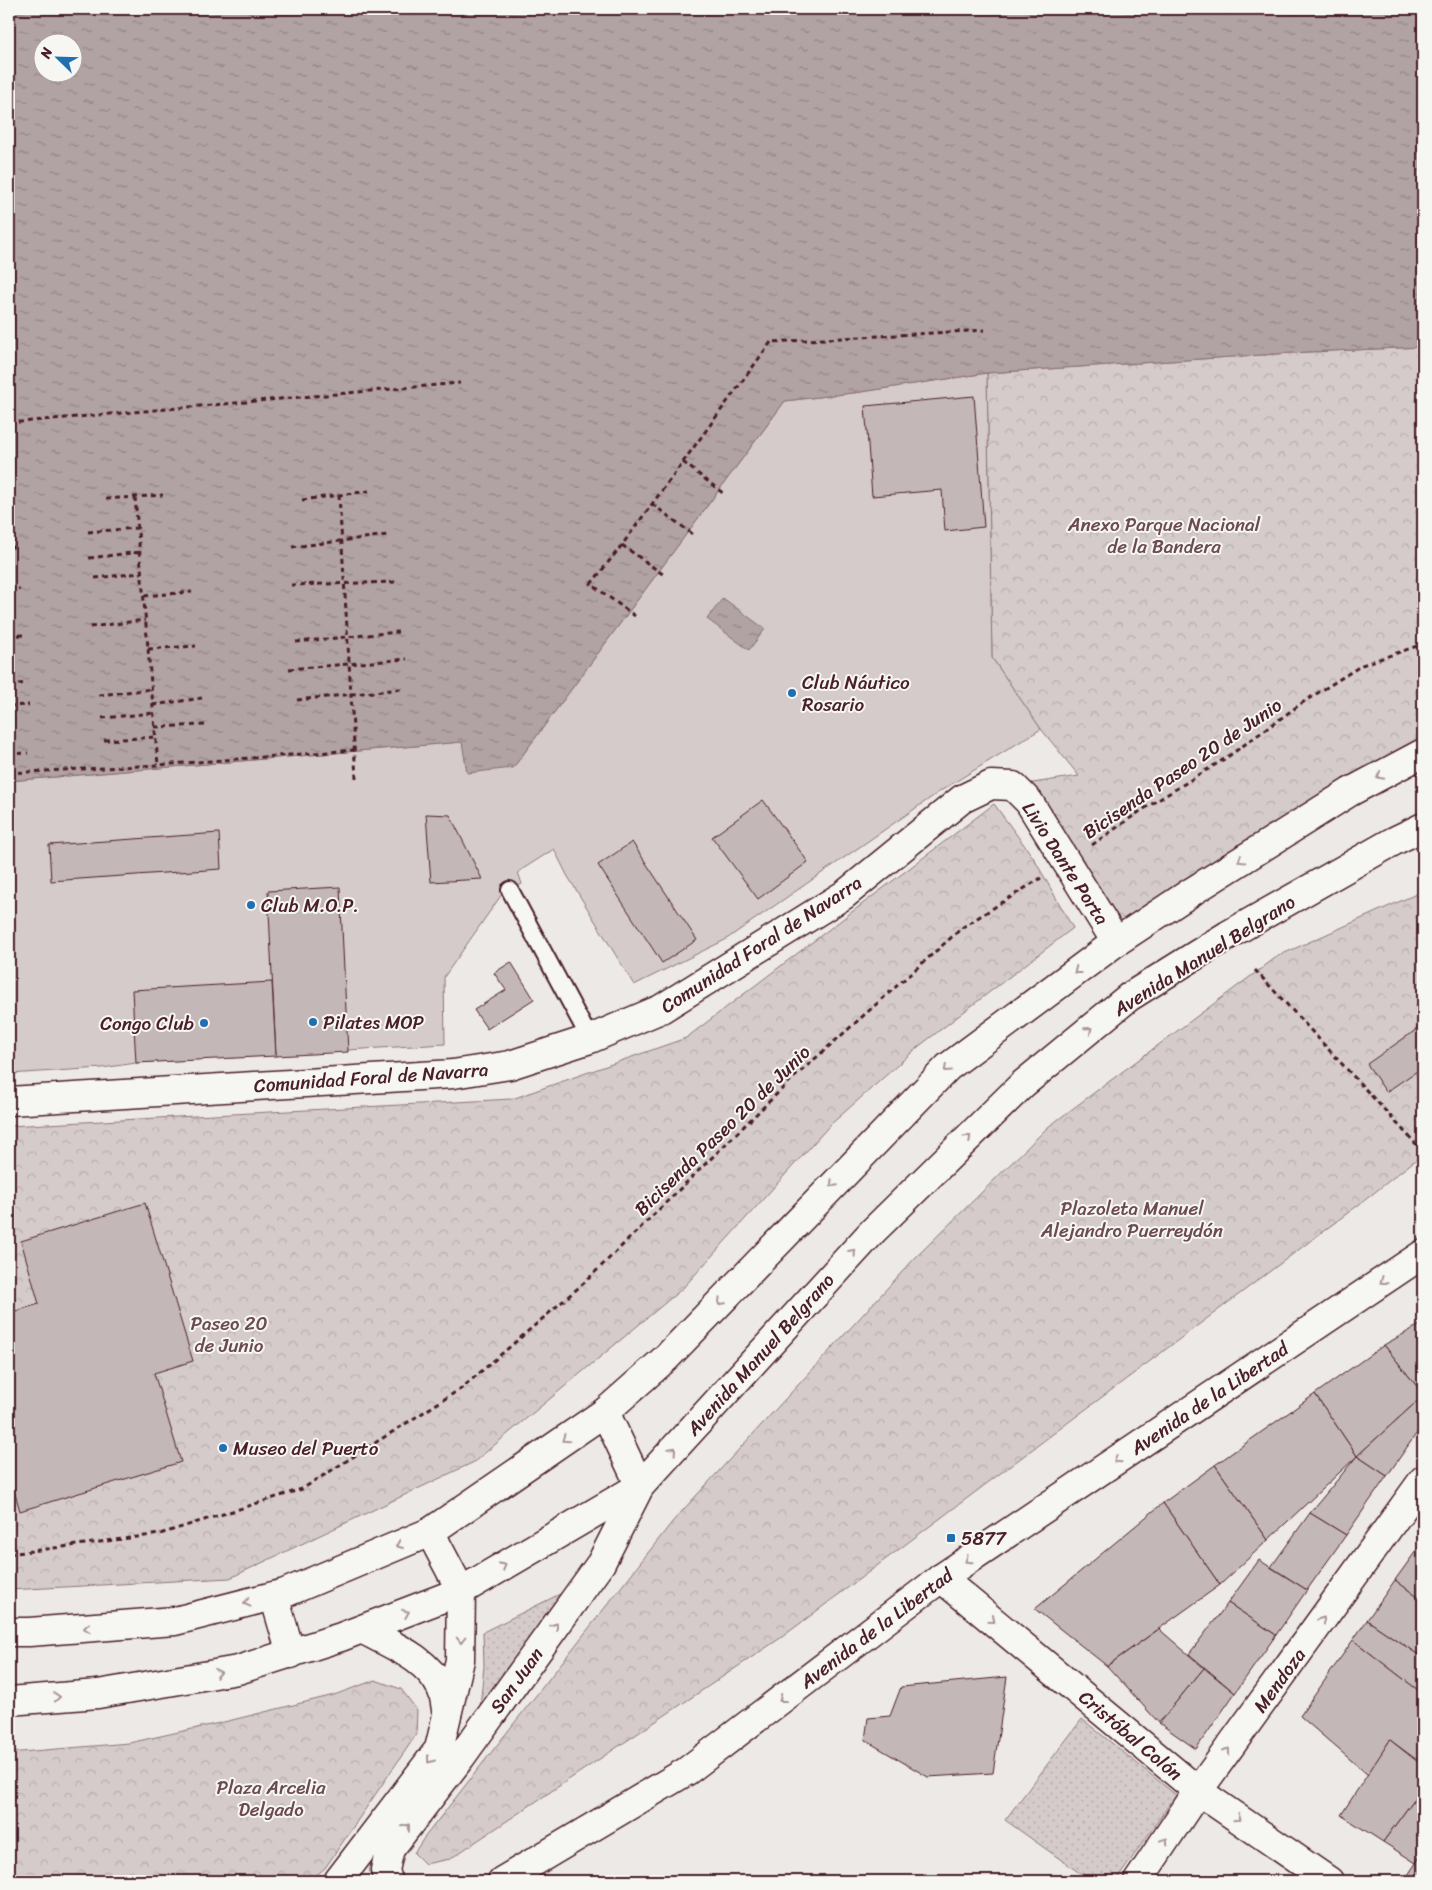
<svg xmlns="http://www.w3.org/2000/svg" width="1432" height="1890" font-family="Sriracha,sans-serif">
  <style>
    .grass { fill: url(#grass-dots); stroke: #8f757a }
    .park { fill: url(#park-crowns); stroke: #8f757a }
    .pitch { fill: #d4cbca; stroke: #8f757a }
    .water { fill: url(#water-ripples); stroke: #886e73; fill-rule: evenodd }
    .building { fill: #c4b7b7; stroke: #4a1f2b }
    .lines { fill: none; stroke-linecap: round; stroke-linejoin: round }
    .service-casing { stroke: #4a1f2b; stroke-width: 20 }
    .minor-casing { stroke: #4a1f2b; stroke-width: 31 }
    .secondary-casing { stroke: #4a1f2b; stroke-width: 31 }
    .primary-casing { stroke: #4a1f2b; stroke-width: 31 }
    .path { stroke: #4a1f2b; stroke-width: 3; stroke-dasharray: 5 4; stroke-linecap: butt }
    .service { stroke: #f6f6f2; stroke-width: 16 }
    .minor { stroke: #f6f6f2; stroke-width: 28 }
    .secondary { stroke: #f6f6f2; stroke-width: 28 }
    .primary { stroke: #f6f6f2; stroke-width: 28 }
    .oneway { stroke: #a99598 }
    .poi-dot { fill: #1f6fb2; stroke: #f6f6f2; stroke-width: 2 }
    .labels { text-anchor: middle; stroke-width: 4; stroke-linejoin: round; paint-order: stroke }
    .park-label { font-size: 19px; fill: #6c4a53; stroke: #f6f6f2 }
    .poi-label { font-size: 19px; fill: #4a1f2b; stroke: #f6f6f2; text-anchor: start }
    .street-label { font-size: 19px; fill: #4a1f2b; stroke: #f6f6f2 }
  </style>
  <defs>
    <pattern id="grass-dots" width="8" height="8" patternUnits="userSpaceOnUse" patternTransform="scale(1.25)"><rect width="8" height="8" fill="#d4cbca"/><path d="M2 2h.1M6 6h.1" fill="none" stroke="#b8aeae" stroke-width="1.8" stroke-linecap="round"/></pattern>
    <pattern id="park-crowns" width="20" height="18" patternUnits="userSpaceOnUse" patternTransform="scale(1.25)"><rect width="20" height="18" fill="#d4cbca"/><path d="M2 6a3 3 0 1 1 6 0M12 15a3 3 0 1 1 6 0" fill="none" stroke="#b8aeae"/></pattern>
    <pattern id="water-ripples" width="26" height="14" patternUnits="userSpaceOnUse" patternTransform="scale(1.25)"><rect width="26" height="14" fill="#b1a2a3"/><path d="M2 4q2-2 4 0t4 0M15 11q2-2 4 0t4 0" fill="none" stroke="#928385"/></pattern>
  </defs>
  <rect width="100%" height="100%" fill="#ece9e6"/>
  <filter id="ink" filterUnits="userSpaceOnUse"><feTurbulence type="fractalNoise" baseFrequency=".02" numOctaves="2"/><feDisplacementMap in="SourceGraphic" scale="10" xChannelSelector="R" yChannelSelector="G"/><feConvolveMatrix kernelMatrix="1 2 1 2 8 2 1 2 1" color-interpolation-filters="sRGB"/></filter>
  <g filter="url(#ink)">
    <g class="grass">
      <path d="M562 1593 480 1707 484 1666 483 1632Z"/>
      <path d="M1082 1719 1176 1795 1116 1881H1091L1005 1820Z"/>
    </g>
    <g class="park">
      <path d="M1423 347V753L1116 942 1013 786 1079 776 1041 729 992 658 987 373 1308 352Z"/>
      <path d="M994 804 1033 857 1073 928 918 1047 830 1125 683 1288 474 1462 230 1578 9 1590V1126L512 1099 686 1038Z"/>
      <path d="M1423 891V1154L1365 1200 782 1637 450 1859 425 1864 414 1853 424 1838 673 1521 914 1259 1048 1127 1278 956Z"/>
      <path d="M375 1680 401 1689 417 1710 416 1735 325 1868 309 1881H9V1753L129 1743 224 1722 334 1695Z"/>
    </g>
    <path class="pitch" d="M987 373 992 658 1041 729 942 790 725 940 634 985 567 875 554 849 518 872 522 884 502 894 444 977 445 1044 136 1063 102 1068 9 1074V781L462 742 513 768 785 401 861 392Z"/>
    <g class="water">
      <path d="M9 9H1423V347L1308 352 987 373 861 392 785 401 513 768 467 773 462 742 9 781ZM42 42H72V72H42Z"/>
      <path d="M723 598 765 629 749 650 707 619Z"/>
    </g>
    <g class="building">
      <path d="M974 396 984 527 945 531 942 490 872 496 865 406Z"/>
      <path d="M763 800 808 862 758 899 712 837Z"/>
      <path d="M426 814 450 815 482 879 431 882Z"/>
      <path d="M219 833 221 869 51 881 49 845Z"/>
      <path d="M632 842 697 940 662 963 598 865Z"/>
      <path d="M340 887 348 1052 276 1056 268 891Z"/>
      <path d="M511 962 534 999 487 1029 474 1010 506 990 494 973Z"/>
      <path d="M272 982 276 1056 136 1063 132 990Z"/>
      <path d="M1423 1025V1067L1386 1092 1367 1064Z"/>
      <path d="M145 1203 193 1361 154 1373 181 1462 20 1511 9 1473V1313L39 1304 21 1241Z"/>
      <path d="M1423 1323V1394L1384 1345Z"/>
      <path d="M1384 1345 1423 1394V1396L1357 1456 1315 1394Z"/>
      <path d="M1315 1394 1357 1456 1268 1540 1215 1465Z"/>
      <path d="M1423 1396V1424L1387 1476 1357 1456Z"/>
      <path d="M1357 1456 1387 1476 1346 1535 1310 1513Z"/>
      <path d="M1215 1465 1268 1540 1220 1585 1163 1503Z"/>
      <path d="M1163 1503 1220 1585 1107 1666 1035 1609Z"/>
      <path d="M1310 1513 1346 1535 1307 1590 1271 1567Z"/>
      <path d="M1421 1544 1423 1545V1601L1395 1580Z"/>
      <path d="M1259 1560 1307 1590 1276 1635 1228 1603Z"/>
      <path d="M1395 1580 1423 1601V1658L1367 1620Z"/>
      <path d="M1228 1603 1276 1635 1235 1693 1189 1654Z"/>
      <path d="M1367 1620 1423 1658V1694L1353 1640Z"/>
      <path d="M1159 1629 1204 1668 1159 1723 1107 1666Z"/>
      <path d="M1353 1640 1423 1694V1751L1417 1760 1390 1740 1368 1775 1300 1716Z"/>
      <path d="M1204 1668 1235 1693 1196 1749 1159 1723Z"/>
      <path d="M1007 1677 993 1773 928 1777 865 1740 868 1718 890 1716 901 1687Z"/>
      <path d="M1390 1740 1423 1766V1787L1383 1842 1341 1815Z"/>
      <path d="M1423 1751V1764L1417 1760Z"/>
      <path d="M1423 1787V1851L1416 1863 1383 1842Z"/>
      <path d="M1423 1852V1881H1404L1416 1863Z"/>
    </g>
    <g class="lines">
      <g class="service-casing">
        <path id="service" d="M510 890 590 1039"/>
      </g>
      <g class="minor-casing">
        <g id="minor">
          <path d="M9 1101 453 1074 510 1065 590 1039 661 1009 844 895 962 799 991 785 1013 786 1029 802 1116 942"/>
          <path d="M941 1578 1198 1791 1329 1881"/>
          <path d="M502 1881 687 1771 941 1578 1423 1254"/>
          <path d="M1138 1881 1198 1791 1423 1480"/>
        </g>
      </g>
      <g class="secondary-casing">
        <g id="secondary">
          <path d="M338 1881 439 1749 460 1660 461 1591 430 1532"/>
          <path d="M388 1881 385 1870 390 1849 461 1757 601 1563 640 1486 605 1412"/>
        </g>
      </g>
      <g class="primary-casing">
        <g id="primary">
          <path d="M274 1596 291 1654"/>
          <path d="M364 1630C391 1645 427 1658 441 1688 445 1696 445 1706 447 1715"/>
          <path d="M9 1632H29L175 1621 285 1593 430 1532 605 1412 666 1358 948 1067 1116 942 1193 891 1350 792 1423 753"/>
          <path d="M9 1701 98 1694 238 1670 341 1637 461 1591 640 1486 873 1231 1023 1084 1129 997 1228 935 1394 841 1423 827"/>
        </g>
      </g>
      <g class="path">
        <path d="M9 423 460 383"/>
        <path d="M683 462 724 494"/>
        <path d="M339 495 356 778"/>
        <path d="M135 497 158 765"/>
        <path d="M106 499 163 495"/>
        <path d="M302 500 369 491"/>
        <path d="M652 504 694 535"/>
        <path d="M88 532 137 528"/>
        <path d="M622 545 664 575"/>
        <path d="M9 547H17"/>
        <path d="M292 547 388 535"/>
        <path d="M89 558 140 552"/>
        <path d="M95 578 141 573"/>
        <path d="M291 585 398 582"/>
        <path d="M9 590 20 589"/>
        <path d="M144 596 192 592"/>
        <path d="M635 616 591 584 622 545 771 342 985 330"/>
        <path d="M90 627 145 620"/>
        <path d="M9 636 23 635"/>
        <path d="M296 642 398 632"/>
        <path d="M148 649 196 646"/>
        <path d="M289 669 407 659"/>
        <path d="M9 685 27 683"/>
        <path d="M99 695 152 689"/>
        <path d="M297 700 401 689"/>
        <path d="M153 705 202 698"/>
        <path d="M9 706 29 705"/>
        <path d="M102 718 154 713"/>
        <path d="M155 727 205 725"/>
        <path d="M104 740 156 737"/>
        <path d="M9 754 28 753"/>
        <path d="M9 773 158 765 355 750"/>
        <path d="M1092 845 1139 812 1226 758 1302 703 1362 665 1423 644"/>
        <path d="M1255 970 1417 1145"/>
        <path d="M9 1554 160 1534 302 1489 462 1388 585 1282 790 1081 963 927 1041 878"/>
      </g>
      <use href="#service" class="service"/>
      <use href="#minor" class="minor"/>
      <use href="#secondary" class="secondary"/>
      <use href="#primary" class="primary"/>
    </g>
    <defs><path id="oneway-chevron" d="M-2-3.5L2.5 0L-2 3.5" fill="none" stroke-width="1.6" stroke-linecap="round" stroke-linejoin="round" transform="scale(1.25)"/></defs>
    <g class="oneway">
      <use href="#oneway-chevron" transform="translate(1380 776) rotate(152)"/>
      <use href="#oneway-chevron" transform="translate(1241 860) rotate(148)"/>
      <use href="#oneway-chevron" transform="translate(1077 971) rotate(143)"/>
      <use href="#oneway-chevron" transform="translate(1089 1030) rotate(-39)"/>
      <use href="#oneway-chevron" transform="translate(947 1069) rotate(138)"/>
      <use href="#oneway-chevron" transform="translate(968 1138) rotate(-44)"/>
      <use href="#oneway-chevron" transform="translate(833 1184) rotate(134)"/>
      <use href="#oneway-chevron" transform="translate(853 1252) rotate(-48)"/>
      <use href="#oneway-chevron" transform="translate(1383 1281) rotate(146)"/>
      <use href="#oneway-chevron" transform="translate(721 1302) rotate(134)"/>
      <use href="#oneway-chevron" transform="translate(565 1439) rotate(145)"/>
      <use href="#oneway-chevron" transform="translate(673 1450) rotate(-48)"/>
      <use href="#oneway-chevron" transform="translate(1117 1460) rotate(146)"/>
      <use href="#oneway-chevron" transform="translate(399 1545) rotate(157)"/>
      <use href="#oneway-chevron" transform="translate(968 1560) rotate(146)"/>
      <use href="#oneway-chevron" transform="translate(503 1566) rotate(-30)"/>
      <use href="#oneway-chevron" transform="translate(247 1603) rotate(166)"/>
      <use href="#oneway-chevron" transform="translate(406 1613) rotate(-22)"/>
      <use href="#oneway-chevron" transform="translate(992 1620) rotate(40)"/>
      <use href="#oneway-chevron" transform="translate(1322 1620) rotate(-54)"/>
      <use href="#oneway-chevron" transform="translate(555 1626) rotate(-54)"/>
      <use href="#oneway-chevron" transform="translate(87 1628) rotate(176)"/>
      <use href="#oneway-chevron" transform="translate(461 1640) rotate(90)"/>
      <use href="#oneway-chevron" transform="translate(218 1673) rotate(-10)"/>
      <use href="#oneway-chevron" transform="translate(57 1697) rotate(-5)"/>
      <use href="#oneway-chevron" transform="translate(782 1699) rotate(143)"/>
      <use href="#oneway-chevron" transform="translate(1227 1751) rotate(-54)"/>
      <use href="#oneway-chevron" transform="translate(430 1760) rotate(126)"/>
      <use href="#oneway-chevron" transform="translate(1238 1818) rotate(35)"/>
      <use href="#oneway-chevron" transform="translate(407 1827) rotate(-52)"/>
      <use href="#oneway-chevron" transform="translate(1165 1841) rotate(-56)"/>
    </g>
  </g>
  <g class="poi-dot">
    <circle cx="792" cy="693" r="5"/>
    <circle cx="251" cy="905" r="5"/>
    <circle cx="313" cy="1022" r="5"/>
    <circle cx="204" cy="1023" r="5"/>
    <circle cx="223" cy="1448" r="5"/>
    <rect x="946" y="1533" width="10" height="10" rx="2.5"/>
  </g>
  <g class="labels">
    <g class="park-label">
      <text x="1164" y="531">Anexo Parque Nacional<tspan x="1164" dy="22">de la Bandera</tspan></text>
      <text x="1132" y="1215">Plazoleta Manuel<tspan x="1132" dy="22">Alejandro Puerreydón</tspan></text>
      <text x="229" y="1330">Paseo 20<tspan x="229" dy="22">de Junio</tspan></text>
      <text x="271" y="1794">Plaza Arcelia<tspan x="271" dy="22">Delgado</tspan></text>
    </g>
    <g class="poi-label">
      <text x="802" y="689">Club Náutico<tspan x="802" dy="22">Rosario</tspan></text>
      <text x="261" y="912">Club M.O.P.</text>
      <text x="323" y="1029">Pilates MOP</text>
      <text x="194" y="1030" text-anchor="end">Congo Club</text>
      <text x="233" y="1455">Museo del Puerto</text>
      <text x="961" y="1545">5877</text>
    </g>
    <g class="street-label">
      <text transform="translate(1182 768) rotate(-34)" y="7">Bicisenda Paseo 20 de Junio</text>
      <text transform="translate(1066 863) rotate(57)" y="7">Livio Dante Porta</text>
      <text transform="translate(761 944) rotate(-33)" y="7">Comunidad Foral de Navarra</text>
      <text transform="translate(1204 955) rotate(-32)" y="7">Avenida Manuel Belgrano</text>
      <text transform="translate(371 1077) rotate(-4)" y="7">Comunidad Foral de Navarra</text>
      <text transform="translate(722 1130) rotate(-44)" y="7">Bicisenda Paseo 20 de Junio</text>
      <text transform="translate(760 1354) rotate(-48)" y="7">Avenida Manuel Belgrano</text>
      <text transform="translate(1209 1398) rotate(-34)" y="7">Avenida de la Libertad</text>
      <text transform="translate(876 1628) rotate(-37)" y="7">Avenida de la Libertad</text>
      <text transform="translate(516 1680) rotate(-54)" y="7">San Juan</text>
      <text transform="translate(1279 1680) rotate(-54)" y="7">Mendoza</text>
      <text transform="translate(1131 1735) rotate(40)" y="7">Cristóbal Colón</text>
    </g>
  </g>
  <rect width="1432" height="1890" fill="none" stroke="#f6f6f2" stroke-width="30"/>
  <rect x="15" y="15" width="1402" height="1860" fill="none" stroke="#4a1f2b" stroke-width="2" filter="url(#ink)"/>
  <g transform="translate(58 58) rotate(293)"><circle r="24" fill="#f6f6f2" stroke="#b1a0a2"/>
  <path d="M0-4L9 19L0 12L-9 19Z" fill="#1f6fb2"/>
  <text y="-8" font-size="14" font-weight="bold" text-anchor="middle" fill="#4a1f2b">N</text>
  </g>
</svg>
